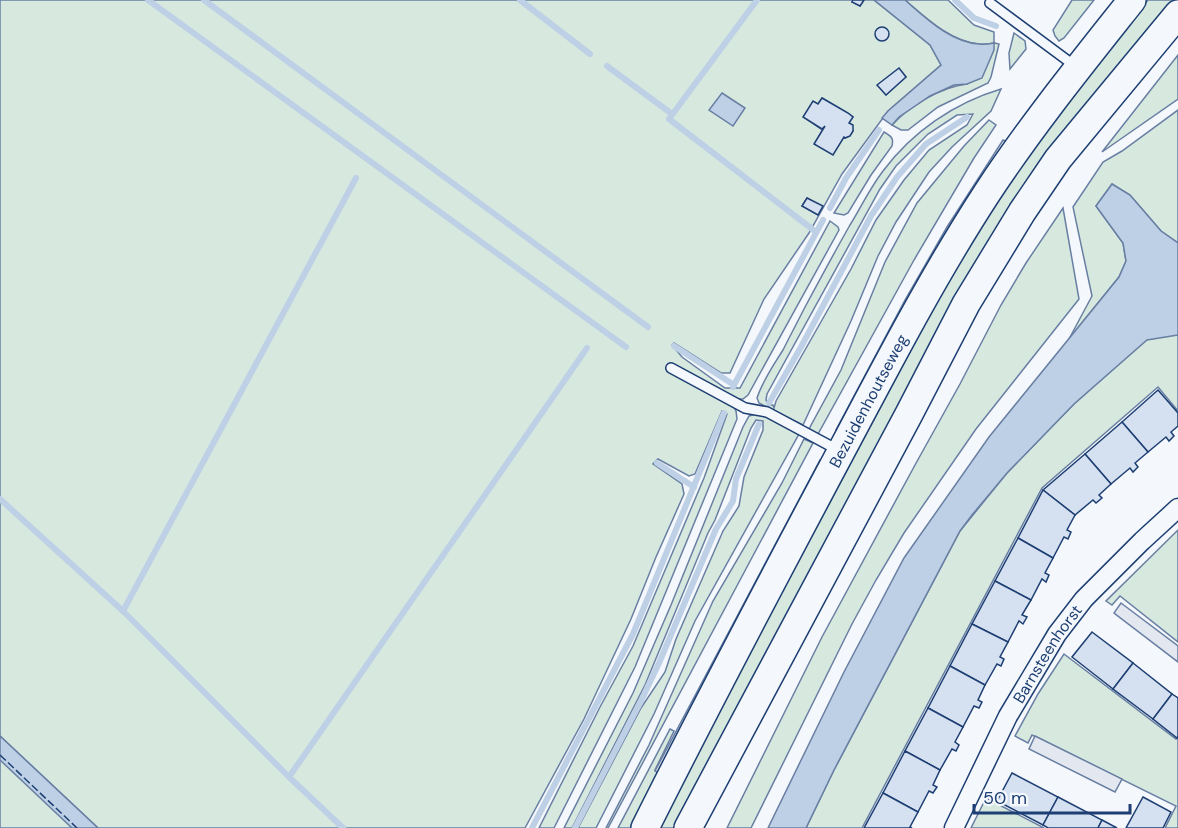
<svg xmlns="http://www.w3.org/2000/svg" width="1178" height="828" font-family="'DM Sans',sans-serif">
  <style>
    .green { fill: #d7e8df; stroke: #687fa3; stroke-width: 1.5; fill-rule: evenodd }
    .parking { fill: #e3e8f0; stroke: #687fa3; stroke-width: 1.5 }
    .water { fill: #bed0e5; stroke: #687fa3; stroke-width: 1.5 }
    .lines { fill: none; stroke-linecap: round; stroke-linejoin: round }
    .stream { stroke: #bed0e5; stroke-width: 6 }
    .building { fill: #d5e0f0; stroke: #1d3f73; stroke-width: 1.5 }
    .service-casing { stroke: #1d3f73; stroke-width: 12 }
    .minor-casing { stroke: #1d3f73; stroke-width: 21 }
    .secondary-casing { stroke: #1d3f73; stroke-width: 30 }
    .service { stroke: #f4f7fb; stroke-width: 9 }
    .minor { stroke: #f4f7fb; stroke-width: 18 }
    .secondary { stroke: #f4f7fb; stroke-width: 27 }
    .fence { stroke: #1d3f73; stroke-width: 1.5; stroke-dasharray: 8 3; stroke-linecap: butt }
    .labels { text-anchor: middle; stroke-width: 4.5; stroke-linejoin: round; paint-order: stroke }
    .street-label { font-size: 16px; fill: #1d3f73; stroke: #f4f7fb }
  </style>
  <rect width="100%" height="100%" fill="#f4f7fb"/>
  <g class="green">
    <path d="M0 0H853L852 2 860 6 864 0H874L930 45 941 65 888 111 842 174 809 233 764 299 730 373H721L674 343 672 345 682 357 725 388H740L830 221 838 227 839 230 748 395 743 399H737L732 404 736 411 737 419 635 667 554 828H539L600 707 633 646 704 478 727 414 722 411 695 474 689 476 658 459 653 464 682 484 684 494 656 557 631 619 584 719 525 828H98L0 736ZM899 69 906 77 886 95 878 85ZM822 98 848 113 853 117 849 123 852 127 853 131 850 136 845 138 844 137 815 143 825 126 821 129 804 117 813 102 818 104ZM807 198 822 207 818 215 802 206Z"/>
    <path d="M905 0H948L974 25 994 32V43L999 44 991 77 988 83 938 107 908 130H901L892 125C909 106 941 87 967 84L994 43C989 44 984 45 979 44 950 41 926 18 905 0Z"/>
    <path d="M1072 0H1094L1064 38 1059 41 1055 36 1053 30Z"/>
    <path d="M1148 0H1174L1087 108 675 828H650L717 714 926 322 973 238 1030 149Z"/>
    <path d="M1014 33 1025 41 1026 49 1010 69 1009 53Z"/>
    <path d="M1178 55V99L1102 152Z"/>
    <path d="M1001 89 991 111 952 147 929 172 896 222 878 256 851 321 803 425 759 403 757 398C763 380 773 366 783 350 790 336 797 323 804 309 819 281 834 253 850 225 861 207 870 188 883 171 912 132 954 103 1001 89ZM973 114 967 125 929 150 904 180 876 220 851 269 776 401 774 408 773 405H768L766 400 767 394 880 189 896 166 928 134 957 115Z"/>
    <path d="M1178 110V243L1161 231 1130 195 1112 184 1096 206 1123 243 1126 261 1119 277 1069 339 1092 296 1073 207 1103 162 1122 151Z"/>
    <path d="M989 120 996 125 974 158 914 260 818 434 809 429 841 370 885 262 917 203 964 146Z"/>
    <path d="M884 132C891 136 894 138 892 146L871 175 848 213 844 215 834 213Z"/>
    <path d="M1063 208 1079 299 976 429 904 533 876 580 852 624 751 828H727L822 637 915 465 960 384 1001 305 1026 263Z"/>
    <path d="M1173 335H1178V411L1158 387 1042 488 862 828H806L834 770 960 531 1007 473 1074 404 1147 339Z"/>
    <path d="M759 413 799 434 695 621 654 714 596 828H578L641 708 665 672 676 639 723 531 739 506 744 477 763 430V421L756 420 751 428 715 520 708 533 645 685 572 828H564L633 693 671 605 743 427 749 416Z"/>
    <path d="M804 439 813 443 608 828H606L649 745 713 601 782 483Z"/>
    <path d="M1178 530V642L1120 596 1112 605 1106 601Z"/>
    <path d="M1064 654 1176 739 1178 738V828H1165L1176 806 1032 735 1028 743 1015 736 1038 694Z"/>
    <path d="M670 729 674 731 655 770 661 774 636 828H618Z"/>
    <path d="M0 743 91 828H0Z"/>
    <path d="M986 798 1044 828H971Z"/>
  </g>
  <g class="parking">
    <path d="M1003 140 1009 143 842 433 836 430 905 300 947 227Z"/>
    <path d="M820 460 826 463 661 774 655 771Z"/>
    <path d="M1121 603 1178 646V662L1114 613Z"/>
    <path d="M1035 736 1122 779 1115 792 1029 749Z"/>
  </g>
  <g class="water">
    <path d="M874 0H905C926 18 950 42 979 44 984 45 989 44 994 43V50L982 78 967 84 954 85 930 96 899 117 892 125 882 118 888 111 941 65 930 45Z"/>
    <path d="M722 93 745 108 733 126 709 110Z"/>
    <path d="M1112 184 1130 195 1161 231 1178 243V335L1147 340 1074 404 1007 473 972 515 960 531 834 770 806 828H768L844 672 904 558 989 437 1119 277 1126 261 1123 243 1096 206Z"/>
    <path d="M0 736 98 828H72L0 760Z"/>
  </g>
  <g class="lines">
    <g class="stream">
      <path d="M148 0 626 347"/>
      <path d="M204 0 648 327"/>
      <path d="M520 0 590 54"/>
      <path d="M757 0 669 119 816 232"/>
      <path d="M955 0 974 18 996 26"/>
      <path d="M607 66 672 114"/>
      <path d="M830 208 846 178 879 130"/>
      <path d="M674 346 734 385"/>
      <path d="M733 387 823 220"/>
      <path d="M769 403 801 347 871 216 897 177 926 144 967 117"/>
      <path d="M657 463 694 487"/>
      <path d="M0 499 123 611 289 777 343 828"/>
      <path d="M123 611 356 178"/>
      <path d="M289 777 587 348"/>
      <path d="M532 828 633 634 724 413"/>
      <path d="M575 828 641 701 659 663 716 529 733 501 736 479 759 424"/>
    </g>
  </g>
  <g class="building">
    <path d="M853 0H864L860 6 852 2Z"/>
    <circle cx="882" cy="34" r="7"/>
    <path d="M899 68 906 77 886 95 877 85Z"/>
    <path d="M822 98 848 113 853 117 849 123 853 125V131L850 136 845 138 844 137 833 155 814 144 825 126 822 129 803 117 813 101 818 104Z"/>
    <path d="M807 198 823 206 818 215 802 206Z"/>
    <path d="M1158 390 1178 413V426L1171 432 1174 436 1169 441 1166 437 1148 452 1122 422Z"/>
    <path d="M1122 422 1148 452 1135 463 1138 467 1133 472 1130 468 1111 484 1085 454Z"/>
    <path d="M1085 454 1111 484 1099 495 1102 498 1096 503 1093 500 1075 515 1043 490Z"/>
    <path d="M1043 490 1075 515 1067 530 1071 532 1068 539 1064 537 1053 558 1018 538Z"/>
    <path d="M1018 538 1053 558 1045 573 1049 575 1046 582 1042 579 1031 600 995 581Z"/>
    <path d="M995 581 1031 600 1022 615 1027 617 1023 624 1019 621 1008 642 972 624Z"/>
    <path d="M972 624 1008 642 1000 657 1004 659 1001 666 997 664 985 685 950 666Z"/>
    <path d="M1092 632 1133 663 1113 689 1072 657Z"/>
    <path d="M1133 663 1172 694 1153 719 1113 689Z"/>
    <path d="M950 666 985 685 978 700 982 702 979 708 974 706 963 727 928 708Z"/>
    <path d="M1172 694 1178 698V736L1177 738 1153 719Z"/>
    <path d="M928 708 963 727 955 742 959 745 956 751 952 749 940 770 905 751Z"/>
    <path d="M905 751 940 770 933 785 937 787 933 793 929 791 918 812 883 793Z"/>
    <path d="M1012 773 1058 797 1043 825 997 801Z"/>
    <path d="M883 793 918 812 910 827 912 828H864Z"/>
    <path d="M1058 797 1102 820 1098 828H1048L1043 825Z"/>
    <path d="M1143 797 1171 812 1163 828H1126Z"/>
    <path d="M1102 820 1117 828H1098Z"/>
  </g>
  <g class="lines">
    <g class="service-casing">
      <g id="service">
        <path d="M990 3 1075 66"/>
        <path d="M671 368 745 408 767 412 838 450"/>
      </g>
    </g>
    <g class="minor-casing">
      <g id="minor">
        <path id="s1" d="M954 828 1008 716 1057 634 1084 599 1142 541 1178 508"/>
      </g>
    </g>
    <g class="secondary-casing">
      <g id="secondary">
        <path id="s2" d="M645 828C707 704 772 581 837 459 885 369 931 279 987 193 1031 126 1082 63 1132 0"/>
        <path d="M688 828 909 414 966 304 1022 212 1058 159 1178 14"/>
      </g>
    </g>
    <use href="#service" class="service"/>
    <use href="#minor" class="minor"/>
    <use href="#secondary" class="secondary"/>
    <path class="fence" d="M0 755 77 828"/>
  </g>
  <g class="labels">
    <g class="street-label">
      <text dy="6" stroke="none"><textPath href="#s2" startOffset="482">Bezuidenhoutseweg</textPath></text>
      <text dy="6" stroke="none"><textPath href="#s1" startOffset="198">Barnsteenhorst</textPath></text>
    </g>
  </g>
  <path d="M974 804v9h156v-9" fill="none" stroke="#1d3f73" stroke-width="3"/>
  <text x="983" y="804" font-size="18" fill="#1d3f73" stroke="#f4f7fb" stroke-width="4.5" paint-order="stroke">50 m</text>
</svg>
